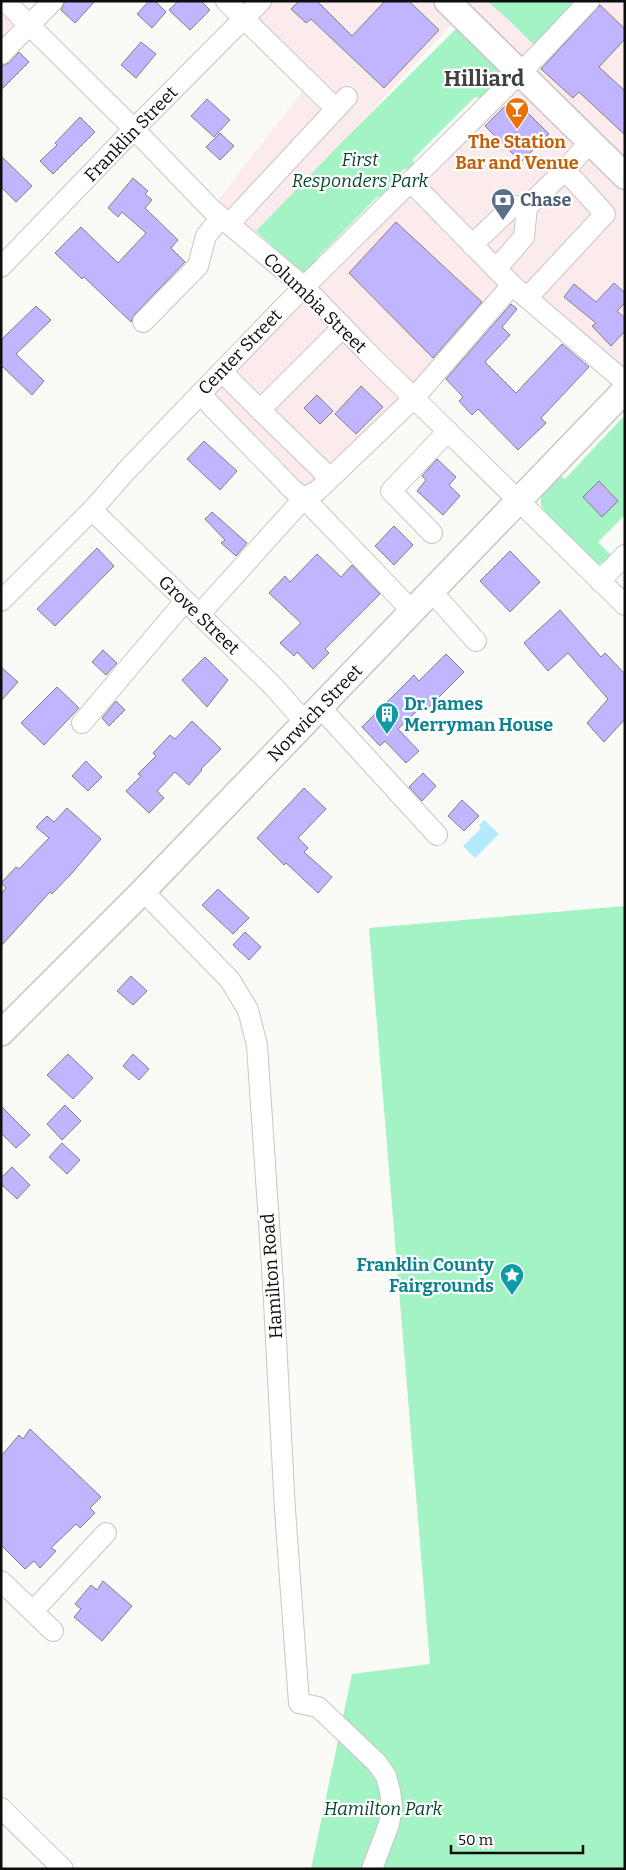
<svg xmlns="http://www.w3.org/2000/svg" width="626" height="1870" font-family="Bitter,serif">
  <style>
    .commercial { fill: #fcebec }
    .green { fill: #a3f3c5 }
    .water { fill: #b4e9fe }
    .building { fill: #c0b5fe; stroke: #808083 }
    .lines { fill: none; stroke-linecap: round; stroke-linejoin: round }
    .minor-casing { stroke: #c6c6c3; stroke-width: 22 }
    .major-casing { stroke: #c6c6c3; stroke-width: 28 }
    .minor { stroke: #fff; stroke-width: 20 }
    .major { stroke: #fff; stroke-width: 25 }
    .labels { text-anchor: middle; stroke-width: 4.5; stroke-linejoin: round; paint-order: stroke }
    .street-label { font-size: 18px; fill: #0d0d0c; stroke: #fff }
    .food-label { font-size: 18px; font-weight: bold; fill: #c56008; stroke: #fff }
    .park-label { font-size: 18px; font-style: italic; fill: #06482c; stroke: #fff }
    .service-label { font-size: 18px; font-weight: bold; fill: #4e5e75; stroke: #fff; text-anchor: start }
    .culture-label { font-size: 18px; font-weight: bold; fill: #0d838f; stroke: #fff; text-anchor: start }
    .district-label { font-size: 22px; font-weight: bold; fill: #41403e; stroke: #fff }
  </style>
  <rect width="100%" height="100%" fill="#fafaf6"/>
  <g class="commercial">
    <path d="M1 1 30 26 1 54Z"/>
    <path d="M212 1H625V382L512 285 304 498 200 394 520 73 469 23 448 28 357 127 248 240 211 209 305 88Z"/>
  </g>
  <g class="green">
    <path d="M487 1H589L541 52 511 22Z"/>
    <path d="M459 26 498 67C501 82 492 88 482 98L475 97 413 159 414 165 409 170 404 169 389 183 391 187 382 197 378 196 316 259 318 263 306 274 298 269 256 231 341 143Z"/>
    <path d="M625 407V515L598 542 611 555 604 562 599 564C590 560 542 513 541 504 539 492 552 483 560 476L565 479 624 416 622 410Z"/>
    <path d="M625 906V1869H311L352 1674 430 1664 369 928Z"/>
  </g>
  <path class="water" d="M484 820 499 834 475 858 463 846 481 828 479 825Z"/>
  <g class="building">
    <path d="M65 1H95L75 23 61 10Z"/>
    <path d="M149 1H155L166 12 152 28 137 14Z"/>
    <path d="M178 1H201L210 10 190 30 169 10Z"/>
    <path d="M299 1H317L352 36 385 1H409L439 30 384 88 311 19 306 23 291 9Z"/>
    <path d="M600 5 625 29V39L599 67 625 91V135L579 92 573 98 541 69Z"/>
    <path d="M141 42 156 54 136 78 121 65Z"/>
    <path d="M19 52 29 62 1 90V66L9 63Z"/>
    <path d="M513 98 549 134 521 162 485 126Z"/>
    <path d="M207 99 230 120 214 137 191 116Z"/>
    <path d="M80 117 95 132 53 174 40 161 57 145 55 143Z"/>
    <path d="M220 133 234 146 220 160 206 147Z"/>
    <path d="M1 156 32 186 16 202 1 187Z"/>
    <path d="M133 178 148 191 145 194 152 200 145 208 178 240 171 248 185 262 135 314 131 322 84 277 82 279 55 253 81 227 118 263 146 233 122 212 118 217 108 208Z"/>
    <path d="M396 222 482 302 433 358 349 273Z"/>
    <path d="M614 283 625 293V303L617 311 625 318V331L611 346 592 326 596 323 564 297 574 284 596 302Z"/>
    <path d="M511 304 517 309 502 327 510 335 485 362 516 393 562 344 589 367 541 418 546 423 518 450 478 409 472 415 459 401 463 397 446 379Z"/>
    <path d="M36 306 51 320 16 354 44 381 32 395 3 367 1 369V340Z"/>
    <path d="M361 386 383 407 356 434 335 414Z"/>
    <path d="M317 395 333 411 320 424 304 408Z"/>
    <path d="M204 441 237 471 220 490 187 459Z"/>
    <path d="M437 459 456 477 449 485 460 496 443 515 417 491 426 480 422 476Z"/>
    <path d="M599 481 618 501 602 517 583 497Z"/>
    <path d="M212 512 247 543 236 556 221 543 225 540 205 519Z"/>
    <path d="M394 526 413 545 394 565 375 546Z"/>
    <path d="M97 548 114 566 55 626 37 609Z"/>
    <path d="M510 551 540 582 510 612 480 581Z"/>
    <path d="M317 554 341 577 352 565 380 594 325 649 329 653 313 669 297 652 294 656 280 643 301 623 269 593 285 576 290 582Z"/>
    <path d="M560 610 601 657 605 653 625 674V719L604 742 587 723 608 699 568 653 548 671 524 643Z"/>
    <path d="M103 650 117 663 106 675 92 662Z"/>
    <path d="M446 654 464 672 424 712 420 708 398 729 419 751 406 763 385 741 380 746 362 727 414 675 419 681Z"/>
    <path d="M205 657 228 680 207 707 182 680Z"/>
    <path d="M1 667 18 682 1 701Z"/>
    <path d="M57 687 79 708 44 745 21 723Z"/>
    <path d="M116 701 125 710 109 726 102 718Z"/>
    <path d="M192 721 221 749 201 769 202 770 189 785 175 772 157 791 164 798 149 813 126 791 141 776 138 774 156 756 153 753 170 735 175 739Z"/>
    <path d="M86 761 102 777 88 791 72 776Z"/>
    <path d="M423 773 436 786 422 801 409 787Z"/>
    <path d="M304 788 326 809 298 838 308 848 304 852 332 877 318 893 286 863 284 865 257 838Z"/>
    <path d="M462 800 479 816 464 831 448 816Z"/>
    <path d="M67 808 101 839 72 873 52 894 50 892 1 946V894L6 888 1 883 16 867 19 869 49 838 36 827 47 816 54 822Z"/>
    <path d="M218 889 249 918 233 934 202 905Z"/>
    <path d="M245 932 261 947 249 960 233 945Z"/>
    <path d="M131 976 147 991 133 1005 117 991Z"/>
    <path d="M68 1054 93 1078 73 1099 47 1075Z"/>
    <path d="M133 1054 149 1069 139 1080 123 1066Z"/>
    <path d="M65 1105 81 1121 62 1140 47 1124Z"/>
    <path d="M1 1106 30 1135 16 1148 1 1133Z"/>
    <path d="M62 1143 80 1160 67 1174 49 1157Z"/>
    <path d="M12 1167 30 1185 17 1199 1 1184V1178Z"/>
    <path d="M30 1429 101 1497 90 1508 95 1513 80 1528 76 1524 51 1548 56 1551 40 1568 34 1561 25 1569 1 1545V1456L19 1435 23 1439Z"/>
    <path d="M103 1581 132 1606 102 1641 74 1617 81 1609 75 1604 91 1585 97 1590Z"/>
  </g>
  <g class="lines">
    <g class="minor-casing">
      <g id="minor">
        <path d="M5 1 134 129 211 209 304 287 373 358 625 605"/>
        <path d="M226 1 336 109"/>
        <path d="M1 54 53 1"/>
        <path d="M565 170 590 142"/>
        <path d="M410 181 512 285 625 382"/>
        <path d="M229 224 347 97"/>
        <path d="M472 245 513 206 527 207"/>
        <path d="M1 267 134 129 261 1"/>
        <path d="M496 269 524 237 527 207 565 170 605 214 527 298"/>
        <path d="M143 322 198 266 206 236 221 218"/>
        <path d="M222 372 260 410"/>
        <path d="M200 394 293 490 304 498 413 612"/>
        <path d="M330 478 260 410 343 327"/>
        <path d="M92 510 273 686 305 722"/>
        <path d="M432 533 391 491 448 431"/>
        <path d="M600 581 625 555"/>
        <path d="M432 592 476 641"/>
        <path d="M1 601 92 510 128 469 282 309 541 52 589 1"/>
        <path d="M199 615 304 498 317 491 414 398 512 285"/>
        <path d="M320 707 437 835"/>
        <path d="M82 723 185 601"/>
        <path d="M143 891 230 980 248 1010 257 1045 273 1283 285 1510 299 1703 318 1707 377 1763 386 1776 390 1791 392 1806 389 1824 372 1869"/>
        <path d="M1 1581 53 1631"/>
        <path d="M33 1611 106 1533"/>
        <path d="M1 1808 63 1869"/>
      </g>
    </g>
    <g class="major-casing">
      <g id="major">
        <path d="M447 1 625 176"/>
        <path d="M1 1033 143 891 625 390"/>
      </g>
    </g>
    <use href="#minor" class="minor"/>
    <use href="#major" class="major"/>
  </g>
  <defs>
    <g id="bar-pin" transform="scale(1.25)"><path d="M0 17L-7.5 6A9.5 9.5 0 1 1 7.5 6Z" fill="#e8710a" stroke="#fff"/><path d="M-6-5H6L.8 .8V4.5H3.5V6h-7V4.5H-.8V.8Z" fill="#fff"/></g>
    <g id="bank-pin" transform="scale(1.25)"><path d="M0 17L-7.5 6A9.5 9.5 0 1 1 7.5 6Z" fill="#5c6f8a" stroke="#fff"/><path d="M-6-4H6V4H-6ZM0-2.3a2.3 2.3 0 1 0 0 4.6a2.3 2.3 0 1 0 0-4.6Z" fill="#fff"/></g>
    <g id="building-pin" transform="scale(1.25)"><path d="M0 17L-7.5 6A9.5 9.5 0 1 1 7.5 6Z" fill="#0f9aa8" stroke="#fff"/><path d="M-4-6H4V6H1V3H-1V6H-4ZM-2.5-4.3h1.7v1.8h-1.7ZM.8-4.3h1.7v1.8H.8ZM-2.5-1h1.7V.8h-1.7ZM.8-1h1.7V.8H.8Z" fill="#fff"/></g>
    <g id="sight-pin" transform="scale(1.25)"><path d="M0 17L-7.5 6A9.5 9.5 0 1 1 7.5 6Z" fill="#0f9aa8" stroke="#fff"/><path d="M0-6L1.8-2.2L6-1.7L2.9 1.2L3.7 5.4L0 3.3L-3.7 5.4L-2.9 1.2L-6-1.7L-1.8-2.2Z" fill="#fff"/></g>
  </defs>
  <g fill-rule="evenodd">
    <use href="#bar-pin" x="517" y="109"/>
    <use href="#bank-pin" x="503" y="200"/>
    <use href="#building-pin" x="387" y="714"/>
    <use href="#sight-pin" x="512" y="1275"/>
  </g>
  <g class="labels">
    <g class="street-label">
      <text transform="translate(131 134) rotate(-46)" y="6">Franklin Street</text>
      <text transform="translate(315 303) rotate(44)" y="6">Columbia Street</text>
      <text transform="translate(240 352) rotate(-46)" y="6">Center Street</text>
      <text transform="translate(199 615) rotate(44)" y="6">Grove Street</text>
      <text transform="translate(315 713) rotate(-46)" y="6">Norwich Street</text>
      <text transform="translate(272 1276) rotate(-94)" y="6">Hamilton Road</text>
    </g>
    <g class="food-label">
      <text x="517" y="148">The Station<tspan x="517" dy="21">Bar and Venue</tspan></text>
    </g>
    <g class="park-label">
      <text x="360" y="166">First<tspan x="360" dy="21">Responders Park</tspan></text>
      <text x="383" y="1815">Hamilton Park</text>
    </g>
    <g class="service-label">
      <text x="520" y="206">Chase</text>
    </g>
    <g class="culture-label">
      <text x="404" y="710">Dr. James<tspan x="404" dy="21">Merryman House</tspan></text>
      <text x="494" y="1271" text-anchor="end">Franklin County<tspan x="494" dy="21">Fairgrounds</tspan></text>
    </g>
    <g class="district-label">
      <text x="484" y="86">Hilliard</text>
    </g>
  </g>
  <rect width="626" height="1870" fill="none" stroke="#0d0d0c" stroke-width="5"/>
  <path d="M451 1845v8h132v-8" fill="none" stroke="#0d0d0c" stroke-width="2.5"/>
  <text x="458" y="1845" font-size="15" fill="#0d0d0c" stroke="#ffffff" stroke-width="4" paint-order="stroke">50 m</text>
</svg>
